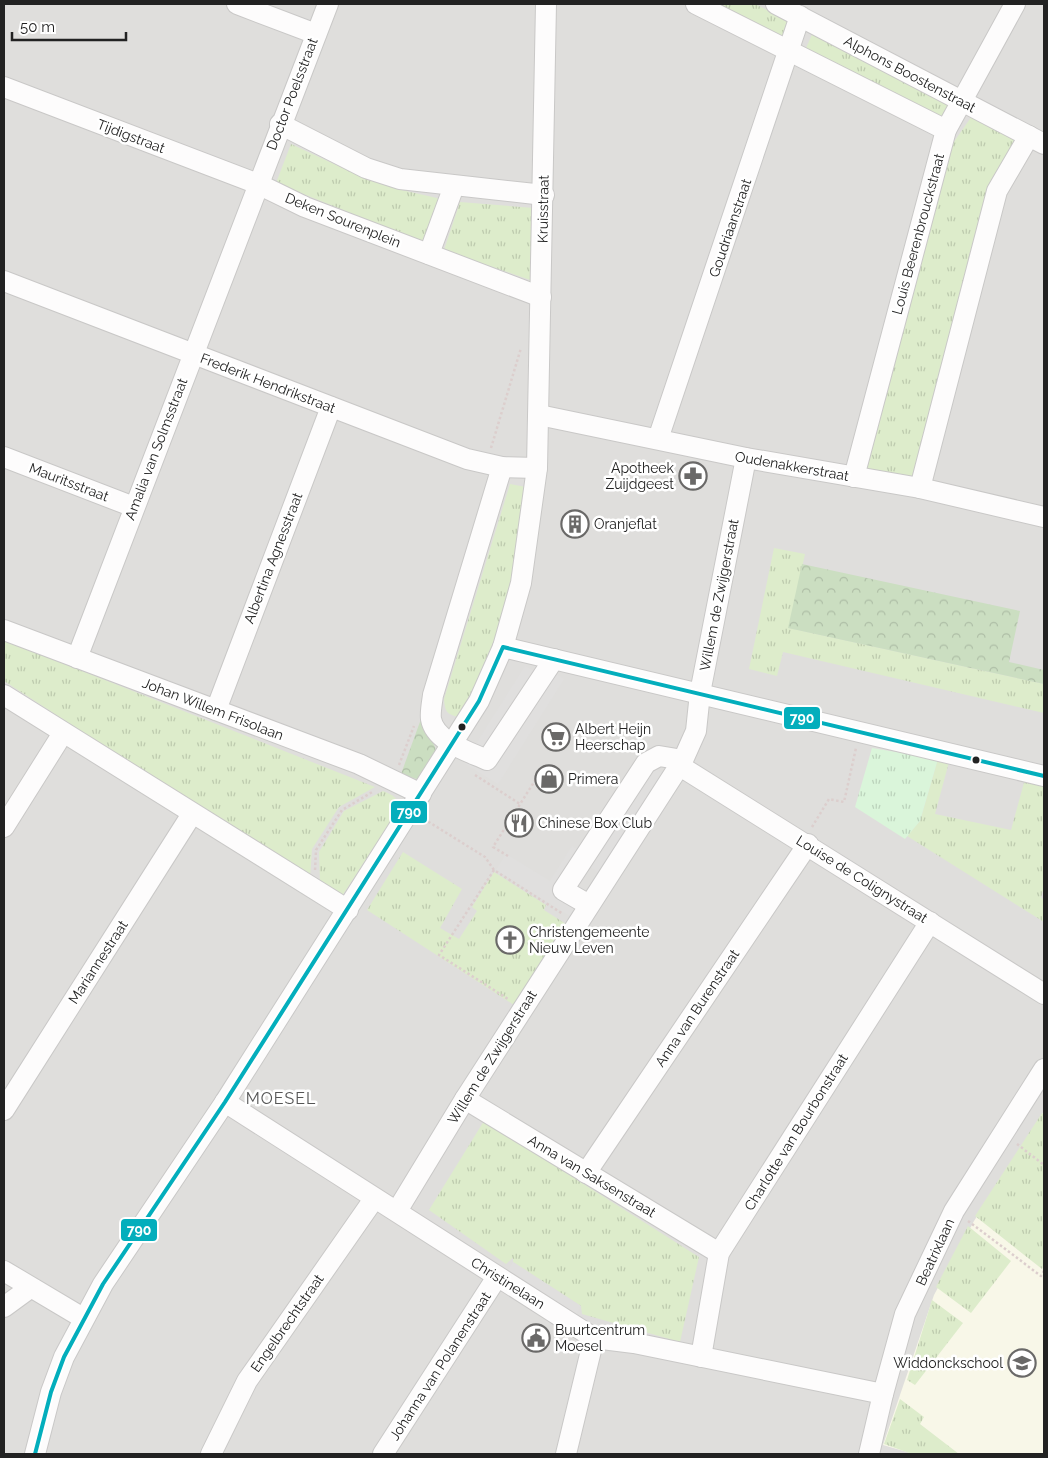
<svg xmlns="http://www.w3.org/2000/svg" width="1048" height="1458" font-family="Raleway,sans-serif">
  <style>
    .residential { fill: #dfdedc }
    .education { fill: #f8f7e8 }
    .grass { fill: url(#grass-tufts) }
    .forest { fill: url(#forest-crowns) }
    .park { fill: url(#park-tufts) }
    .parking { fill: #e0dfde }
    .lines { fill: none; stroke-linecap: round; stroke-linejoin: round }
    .minor-casing { stroke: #c9c8c7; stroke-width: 22 }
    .path { stroke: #dccecd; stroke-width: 2.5; stroke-dasharray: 2.5 2.5; stroke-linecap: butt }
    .minor { stroke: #fdfcfc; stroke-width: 20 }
    .bus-1-casing { stroke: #fff; stroke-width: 8 }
    .bus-1 { stroke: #03aebc; stroke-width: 4 }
    .bus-dot { fill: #222; stroke: #fff; stroke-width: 2 }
    .labels { text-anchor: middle; stroke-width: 5; stroke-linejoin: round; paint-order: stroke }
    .street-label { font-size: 14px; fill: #222; stroke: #fff }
    .poi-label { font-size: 14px; fill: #222; stroke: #fff; text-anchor: start }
    .quarter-label { font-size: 16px; letter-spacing: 1px; fill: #555; stroke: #fff }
    .line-badge { stroke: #fff; stroke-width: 2 }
    .badge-label { font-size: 14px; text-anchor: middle; font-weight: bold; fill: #fff }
  </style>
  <defs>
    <pattern id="grass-tufts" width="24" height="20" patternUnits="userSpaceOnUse" patternTransform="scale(1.25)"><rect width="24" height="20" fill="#ddeccb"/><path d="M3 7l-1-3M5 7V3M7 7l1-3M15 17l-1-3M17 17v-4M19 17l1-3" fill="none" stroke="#bdcaae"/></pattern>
    <pattern id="forest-crowns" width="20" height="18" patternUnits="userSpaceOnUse" patternTransform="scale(1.25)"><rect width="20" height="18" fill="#cbdec1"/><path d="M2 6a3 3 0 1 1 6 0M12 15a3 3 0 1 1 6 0" fill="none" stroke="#aebea6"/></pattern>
    <pattern id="park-tufts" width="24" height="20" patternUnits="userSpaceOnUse" patternTransform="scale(1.25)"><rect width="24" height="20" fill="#daf5da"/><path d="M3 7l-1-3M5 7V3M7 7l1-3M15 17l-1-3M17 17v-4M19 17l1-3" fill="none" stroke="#bbd2bb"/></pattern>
  </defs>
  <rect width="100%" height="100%" fill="#f0eeeb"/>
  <rect class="residential" x="4" y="4" width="1040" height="1450"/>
  <path class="education" d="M1044 1111V1454H914L883 1445 934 1295 974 1221Z"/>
  <g class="grass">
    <path d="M718 4H755L792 22 786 38Z"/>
    <path d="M814 30 951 104 942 118 806 48Z"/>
    <path d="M972 116 1015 140 991 198 913 485 864 474 945 165 953 143Z"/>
    <path d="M291 144 362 177 397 189 446 200 430 245 276 183Z"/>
    <path d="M460 202 534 208 533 281 444 250Z"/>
    <path d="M510 484 526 487 517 572 490 659 458 717C446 714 445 711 444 699Z"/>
    <path d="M774 548 805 554 789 628 1044 684V713L783 652 777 676 749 669Z"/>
    <path d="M4 640 375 787 339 807 312 849 310 879 4 681Z"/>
    <path d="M938 759 949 762 935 814 1011 830 1025 779 1044 784V887L1041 898 1044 899V922L907 836 920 821Z"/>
    <path d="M383 791C393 795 399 798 399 809L342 896 320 883 319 852 344 811Z"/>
    <path d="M403 852 462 889 440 928 459 939 477 911 472 907 494 872 546 905 544 910 566 924 514 1005 367 910Z"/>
    <path d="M1042 1113 1044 1115V1266L1042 1269 975 1216Z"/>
    <path d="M484 1121 699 1257 680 1342 582 1314 581 1306 513 1262V1258L506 1264 429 1210Z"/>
    <path d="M968 1226 1011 1261 971 1313 936 1287Z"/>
    <path d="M932 1300 963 1323 915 1385 907 1380Z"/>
    <path d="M900 1399 924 1417 920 1424 959 1454H912L884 1444Z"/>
  </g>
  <g class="forest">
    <path d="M802 564 1020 611 1009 662 1044 670V684L788 628Z"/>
    <path d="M421 719C424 733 431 737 435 747 438 756 425 772 420 780L401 774Z"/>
  </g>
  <path class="park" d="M872 748 938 759 920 821 905 839 855 807Z"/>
  <g class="parking">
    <path d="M543 665 564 679 498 784 464 763 525 666 538 673Z"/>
    <path d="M642 760 664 774 601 874 587 865 573 887 587 896 573 918 496 870 506 854 550 881 572 846 583 853Z"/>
    <path d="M513 1262 581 1306 574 1318 506 1274Z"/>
  </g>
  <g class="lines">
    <g class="minor-casing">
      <g id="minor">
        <path d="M237 4 316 34"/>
        <path d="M696 4 946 130"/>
        <path d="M776 4 1044 144"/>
        <path d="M4 87 258 184 305 207 541 297"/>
        <path d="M280 124 366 168 400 179 544 195"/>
        <path d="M429 254 454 186"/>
        <path d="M4 281 467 459 502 467 537 468"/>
        <path d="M539 415 746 458 920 488 1044 517"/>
        <path d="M658 439 800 16"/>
        <path d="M4 457 134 507"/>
        <path d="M502 467 433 695C432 703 430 712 431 719 435 742 470 752 487 760L554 659"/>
        <path d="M854 477 946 130 1015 4"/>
        <path d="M920 488 997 191 1029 136"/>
        <path d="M4 630 359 764 421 794"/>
        <path d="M503 647 521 583 537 468 546 4"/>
        <path d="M77 658 328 4"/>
        <path d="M4 695 348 910"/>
        <path d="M216 710 331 407"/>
        <path d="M680 766 1044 994"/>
        <path d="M4 827 63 733"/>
        <path d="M589 905 563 890 646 763 659 756 683 760"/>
        <path d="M465 1099 719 1253"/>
        <path d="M225 1102 594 1338 634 1343 883 1394"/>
        <path d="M4 1110 192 814"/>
        <path d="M586 1173 808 844"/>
        <path d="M397 1211 465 1099 683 760 696 731 700 693 746 458"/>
        <path d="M4 1271 83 1318"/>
        <path d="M4 1307 30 1288"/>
        <path d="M701 1357 719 1253 930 922"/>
        <path d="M35 1454 51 1392 64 1357 103 1284 225 1102 479 701 503 647 1044 776"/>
        <path d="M211 1454 247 1381 374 1199"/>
        <path d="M383 1454 497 1277"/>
        <path d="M566 1454 594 1338"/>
        <path d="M869 1454 883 1394 905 1314 954 1211 1044 1069"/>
      </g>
    </g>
    <g class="path">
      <path d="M491 448 521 348"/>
      <path d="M399 765 414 726"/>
      <path d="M475 775 520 804"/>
      <path d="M424 819 485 857 494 870 563 914"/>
      <path d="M812 827 829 799 844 802 856 748"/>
      <path d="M508 856 493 847 541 771"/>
      <path d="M315 870 316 850 342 810 374 791"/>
      <path d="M494 870 439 955 508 999"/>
      <path d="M1017 1144 1044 1165"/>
      <path d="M968 1221 1041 1276 1044 1271"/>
    </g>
    <use href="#minor" class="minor"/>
    <g class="bus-1-casing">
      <path id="bus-1" d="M35 1454 51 1392 64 1357 103 1284 225 1102 479 701 503 647 1044 776"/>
    </g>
    <use href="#bus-1" class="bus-1"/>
  </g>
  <defs>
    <g id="pharmacy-ring" transform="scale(1.4375)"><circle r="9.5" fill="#fff" stroke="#6a6968" stroke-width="1.5"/><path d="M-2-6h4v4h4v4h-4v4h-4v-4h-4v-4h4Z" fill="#6a6968"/></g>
    <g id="building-ring" transform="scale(1.4375)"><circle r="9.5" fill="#fff" stroke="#6a6968" stroke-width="1.5"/><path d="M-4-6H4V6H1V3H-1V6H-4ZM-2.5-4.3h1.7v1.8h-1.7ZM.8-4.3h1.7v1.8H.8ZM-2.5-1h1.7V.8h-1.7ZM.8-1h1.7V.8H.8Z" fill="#6a6968"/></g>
    <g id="supermarket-ring" transform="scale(1.4375)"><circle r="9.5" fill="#fff" stroke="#6a6968" stroke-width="1.5"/><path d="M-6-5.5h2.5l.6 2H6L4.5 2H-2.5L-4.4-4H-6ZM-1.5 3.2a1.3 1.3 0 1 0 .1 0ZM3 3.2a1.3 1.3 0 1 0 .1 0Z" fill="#6a6968"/></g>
    <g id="shop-ring" transform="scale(1.4375)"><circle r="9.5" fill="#fff" stroke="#6a6968" stroke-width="1.5"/><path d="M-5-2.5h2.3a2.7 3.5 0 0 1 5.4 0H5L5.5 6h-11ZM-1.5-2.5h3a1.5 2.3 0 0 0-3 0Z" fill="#6a6968"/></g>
    <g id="restaurant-ring" transform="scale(1.4375)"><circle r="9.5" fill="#fff" stroke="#6a6968" stroke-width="1.5"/><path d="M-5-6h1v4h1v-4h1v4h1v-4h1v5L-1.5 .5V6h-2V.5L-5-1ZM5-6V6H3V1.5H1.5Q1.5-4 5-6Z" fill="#6a6968"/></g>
    <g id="church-ring" transform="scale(1.4375)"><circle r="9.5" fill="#fff" stroke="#6a6968" stroke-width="1.5"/><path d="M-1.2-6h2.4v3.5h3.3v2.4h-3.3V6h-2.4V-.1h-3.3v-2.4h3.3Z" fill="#6a6968"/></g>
    <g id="civic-ring" transform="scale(1.4375)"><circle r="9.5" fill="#fff" stroke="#6a6968" stroke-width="1.5"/><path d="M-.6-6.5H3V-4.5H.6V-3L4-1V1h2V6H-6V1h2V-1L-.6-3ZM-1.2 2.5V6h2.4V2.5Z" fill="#6a6968"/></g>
    <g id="school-ring" transform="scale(1.4375)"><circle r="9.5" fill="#fff" stroke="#6a6968" stroke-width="1.5"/><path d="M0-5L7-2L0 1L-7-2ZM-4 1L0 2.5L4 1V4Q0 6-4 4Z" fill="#6a6968"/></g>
  </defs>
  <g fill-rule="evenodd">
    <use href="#pharmacy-ring" x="693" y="476"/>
    <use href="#building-ring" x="575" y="524"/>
    <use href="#supermarket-ring" x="556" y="737"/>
    <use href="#shop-ring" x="549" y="779"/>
    <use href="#restaurant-ring" x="519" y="823"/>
    <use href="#church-ring" x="510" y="940"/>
    <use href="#civic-ring" x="536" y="1338"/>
    <use href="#school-ring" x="1022" y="1363"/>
  </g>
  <g class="bus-dot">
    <circle cx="462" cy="727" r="4.5"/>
    <circle cx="976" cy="760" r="4.5"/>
  </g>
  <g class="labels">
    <g class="street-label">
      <text transform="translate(910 74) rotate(28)" y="5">Alphons Boostenstraat</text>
      <text transform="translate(292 94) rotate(-69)" y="5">Doctor Poelsstraat</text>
      <text transform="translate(131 136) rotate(21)" y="5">Tijdigstraat</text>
      <text transform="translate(543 209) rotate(-89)" y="5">Kruisstraat</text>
      <text transform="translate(343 220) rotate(22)" y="5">Deken Sourenplein</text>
      <text transform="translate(730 228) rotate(-71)" y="5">Goudriaanstraat</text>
      <text transform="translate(918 234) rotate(-75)" y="5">Louis Beerenbrouckstraat</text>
      <text transform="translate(268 383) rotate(21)" y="5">Frederik Hendrikstraat</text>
      <text transform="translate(156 449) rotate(-69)" y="5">Amalia van Solmsstraat</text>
      <text transform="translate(792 466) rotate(10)" y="5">Oudenakkerstraat</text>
      <text transform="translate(69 482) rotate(21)" y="5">Mauritsstraat</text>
      <text transform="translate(273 558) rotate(-69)" y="5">Albertina Agnesstraat</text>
      <text transform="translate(719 595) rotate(-79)" y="5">Willem de Zwijgerstraat</text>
      <text transform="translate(213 709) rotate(21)" y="5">Johan Willem Frisolaan</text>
      <text transform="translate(862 879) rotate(32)" y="5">Louise de Colignystraat</text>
      <text transform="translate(98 962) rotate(-57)" y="5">Mariannestraat</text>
      <text transform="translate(697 1008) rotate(-56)" y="5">Anna van Burenstraat</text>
      <text transform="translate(492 1057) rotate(-58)" y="5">Willem de Zwijgerstraat</text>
      <text transform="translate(796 1132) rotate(-58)" y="5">Charlotte van Bourbonstraat</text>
      <text transform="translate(592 1176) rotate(31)" y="5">Anna van Saksenstraat</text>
      <text transform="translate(935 1252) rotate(-65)" y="5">Beatrixlaan</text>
      <text transform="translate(508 1283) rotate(32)" y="5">Christinelaan</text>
      <text transform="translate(287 1323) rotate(-55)" y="5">Engelbrechtstraat</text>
      <text transform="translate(440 1366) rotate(-57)" y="5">Johanna van Polanenstraat</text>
    </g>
    <g class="poi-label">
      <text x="674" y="473" text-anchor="end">Apotheek<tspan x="674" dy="16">Zuijdgeest</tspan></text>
      <text x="594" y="529">Oranjeflat</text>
      <text x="575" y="734">Albert Heijn<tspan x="575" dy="16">Heerschap</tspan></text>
      <text x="568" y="784">Primera</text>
      <text x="538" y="828">Chinese Box Club</text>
      <text x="529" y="937">Christengemeente<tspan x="529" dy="16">Nieuw Leven</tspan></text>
      <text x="555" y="1335">Buurtcentrum<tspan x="555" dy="16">Moesel</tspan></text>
      <text x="1003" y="1368" text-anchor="end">Widdonckschool</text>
    </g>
    <g class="quarter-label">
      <text x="281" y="1104">MOESEL</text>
    </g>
  </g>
  <g class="line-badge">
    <rect x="783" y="706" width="38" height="24" rx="5" fill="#03aebc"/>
    <rect x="390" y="800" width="38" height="24" rx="5" fill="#03aebc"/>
    <rect x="120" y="1218" width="38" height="24" rx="5" fill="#03aebc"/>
  </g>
  <g class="badge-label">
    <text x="802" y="723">790</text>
    <text x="409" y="817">790</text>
    <text x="139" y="1235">790</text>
  </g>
  <rect width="1048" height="1458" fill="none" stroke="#222222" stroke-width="10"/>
  <path d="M12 32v8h114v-8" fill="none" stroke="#222222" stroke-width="2.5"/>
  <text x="20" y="32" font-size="15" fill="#222222" stroke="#ffffff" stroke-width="4" paint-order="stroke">50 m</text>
</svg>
